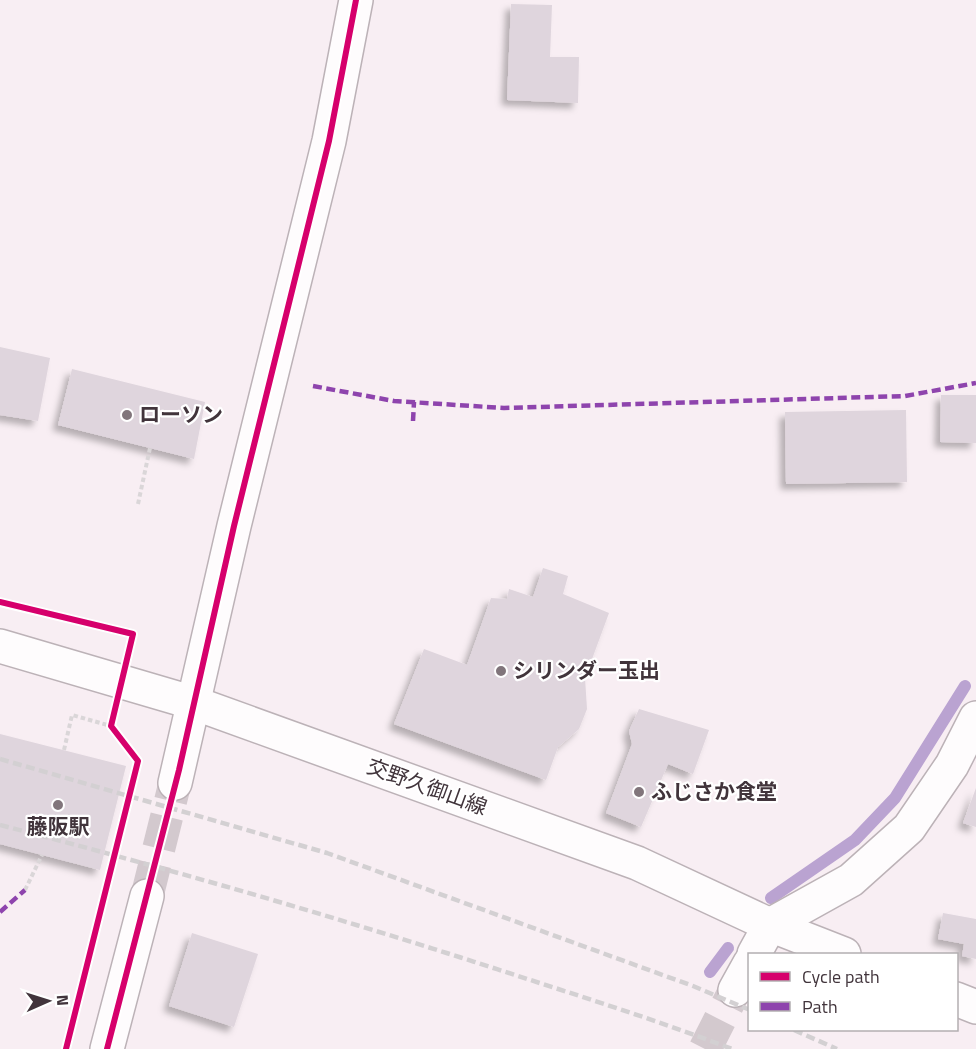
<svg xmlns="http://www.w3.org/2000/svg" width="976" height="1049" font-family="'Titillium Web','Noto Sans JP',sans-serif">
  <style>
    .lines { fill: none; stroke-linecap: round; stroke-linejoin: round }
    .stream { stroke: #baa3d1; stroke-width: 12 }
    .building { fill: #dfd5dd; filter: url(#shadow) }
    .minor-tunnel { stroke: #d3c9ce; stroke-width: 33; stroke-dasharray: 33 16; stroke-linecap: butt }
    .tertiary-tunnel { stroke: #d3c9ce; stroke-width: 33; stroke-dasharray: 33 16; stroke-linecap: butt }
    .minor-casing { stroke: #bcb2b7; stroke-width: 36 }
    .tertiary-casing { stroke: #bcb2b7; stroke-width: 36 }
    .secondary-casing { stroke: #bcb2b7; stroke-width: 36 }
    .path { stroke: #dad6d8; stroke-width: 4; stroke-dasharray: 4.5 3; stroke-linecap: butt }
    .minor { stroke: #fefcfd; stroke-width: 33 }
    .tertiary { stroke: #fefcfd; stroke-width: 33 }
    .secondary { stroke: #fefcfd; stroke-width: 33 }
    .rail { stroke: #d3d0d2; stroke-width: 4.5; stroke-dasharray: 9 4.5; stroke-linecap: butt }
    .quiet { stroke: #8e44ad; stroke-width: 4.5; stroke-dasharray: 9 4.5; stroke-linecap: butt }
    .cycleway-casing { stroke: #fff; stroke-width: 10 }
    .cycleway { stroke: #d6006c; stroke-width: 6 }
    .poi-dot { fill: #81757b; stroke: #fff; stroke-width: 2 }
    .labels { text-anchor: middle; stroke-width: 4.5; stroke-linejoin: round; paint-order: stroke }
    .poi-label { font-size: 21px; font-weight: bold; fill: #41343b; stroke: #fff; text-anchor: start }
    .street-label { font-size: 21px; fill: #41343b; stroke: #fff }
  </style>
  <defs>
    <filter id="shadow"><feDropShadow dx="-5.5" dy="5.5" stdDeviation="3" flood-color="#0004"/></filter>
  </defs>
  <rect width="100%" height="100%" fill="#f8eef3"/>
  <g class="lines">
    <g class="stream">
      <path d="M771 898 855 840 895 798 965 686"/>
      <path d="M710 972 728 948"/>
    </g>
  </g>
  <g class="building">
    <path d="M511 4 552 5 550 57H579L578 103 507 100Z"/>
    <path d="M0 347 50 358 38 421 0 415Z"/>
    <path d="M72 369 205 402 194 459 58 425Z"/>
    <path d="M941 395H976V443L940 442Z"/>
    <path d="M906 410 907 482 786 484 785 412Z"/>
    <path d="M543 568 568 576 563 594 609 613 585 678 587 709 579 729 558 747 546 780 394 724 424 649 467 665 491 598 507 599 509 589 533 597Z"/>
    <path d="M639 709 709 730 693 774 668 764 641 827 606 813 632 744 629 731Z"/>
    <path d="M0 734 126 766 100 870 0 844Z"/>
    <path d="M976 788V827L963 823Z"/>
    <path d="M943 913 976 919V959L962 956 964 944 938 939Z"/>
    <path d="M192 933 258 954 234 1027 169 1006Z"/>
  </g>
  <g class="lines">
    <path class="minor-tunnel" d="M705 1049 735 990"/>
    <path class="tertiary-tunnel" d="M147 896 175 783"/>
    <g class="minor-casing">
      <g id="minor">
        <path d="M754 954 770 925 851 880 909 828 952 765 976 718"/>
        <path d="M735 990 750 963"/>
      </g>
    </g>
    <g class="tertiary-casing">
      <g id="tertiary">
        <path d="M175 783 234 526 329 141 356 0"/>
        <path d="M107 1049 147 896"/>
      </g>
    </g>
    <g class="secondary-casing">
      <g id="secondary">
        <path d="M0 646 194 703 637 863 770 925 844 954"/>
        <path d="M956 999 976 1007"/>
      </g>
    </g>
    <g class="path">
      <path d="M138 504 150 448"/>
      <path d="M64 750 72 715 111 726"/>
      <path d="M25 890 42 855"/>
    </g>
    <use href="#minor" class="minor"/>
    <use href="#tertiary" class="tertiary"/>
    <use href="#secondary" class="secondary"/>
    <g class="rail">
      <path d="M0 759 327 853 693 986 750 1010"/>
      <path d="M0 825C174 870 347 920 518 976 589 999 662 1022 732 1049"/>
      <path d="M794 1030 837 1049"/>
    </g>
    <g class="quiet">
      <path d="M313 386 394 401 504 408 905 396 976 383"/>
      <path d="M413 421 414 402"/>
      <path d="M0 912 25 890"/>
    </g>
    <g class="cycleway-casing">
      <g id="cycleway">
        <path d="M0 602 133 634 111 726 138 761 66 1049"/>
        <path d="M107 1049 179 770 234 526 329 141 356 0"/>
      </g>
    </g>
    <use href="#cycleway" class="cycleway"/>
  </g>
  <g class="poi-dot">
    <circle cx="127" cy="415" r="6"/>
    <circle cx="501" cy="671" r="6"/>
    <circle cx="639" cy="792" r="6"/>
    <circle cx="58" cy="805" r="6"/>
  </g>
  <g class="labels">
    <g class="poi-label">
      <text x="139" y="422">ローソン</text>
      <text x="513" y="678">シリンダー玉出</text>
      <text x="651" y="799">ふじさか食堂</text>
      <text x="58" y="834" text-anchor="middle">藤阪駅</text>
    </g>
    <g class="street-label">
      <text transform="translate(427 787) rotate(20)" y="7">交野久御山線</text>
    </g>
  </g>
  <rect x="748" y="953" width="210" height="78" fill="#ffffff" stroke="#b3aeb1" stroke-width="1.5"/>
  <rect x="760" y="972" width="30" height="9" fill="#d6006c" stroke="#b3aeb1" stroke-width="1.5"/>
  <text x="802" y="983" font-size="18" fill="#41343b">Cycle path</text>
  <rect x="760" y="1002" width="30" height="9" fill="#8e44ad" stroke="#b3aeb1" stroke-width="1.5"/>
  <text x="802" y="1013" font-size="18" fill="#41343b">Path</text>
  <g transform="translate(48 1001) rotate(87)" stroke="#ffffff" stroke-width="4.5" paint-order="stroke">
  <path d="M0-4.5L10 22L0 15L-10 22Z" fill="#41343b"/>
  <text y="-9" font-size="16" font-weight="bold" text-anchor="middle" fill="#41343b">N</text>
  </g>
</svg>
